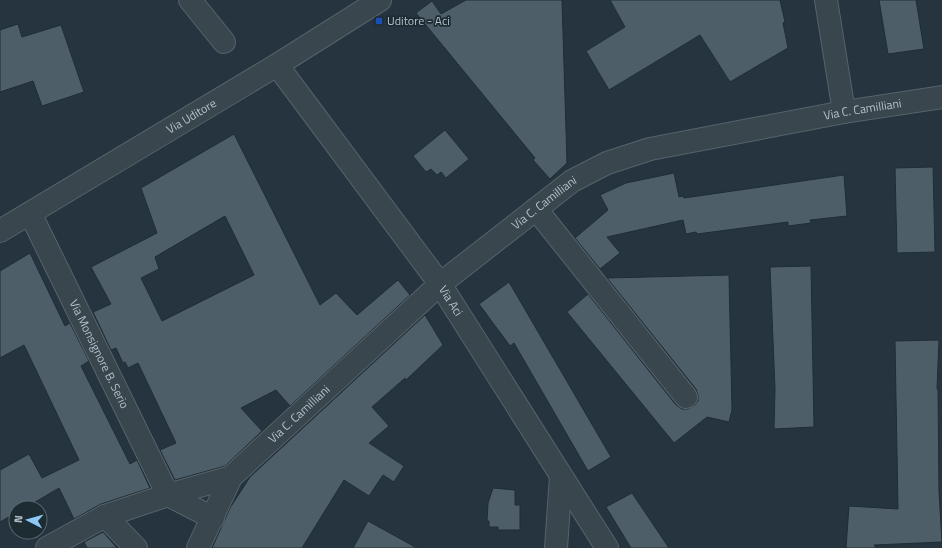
<svg xmlns="http://www.w3.org/2000/svg" width="942" height="548" font-family="'Titillium Web',sans-serif">
  <style>
    .building { fill: #4e5e69; stroke: #1f2d35; fill-rule: evenodd }
    .lines { fill: none; stroke-linecap: round; stroke-linejoin: round }
    .minor-casing { stroke: #56636c; stroke-width: 24 }
    .minor { stroke: #39464e; stroke-width: 22 }
    .transit-dot { fill: #1a4fb4; stroke: #1d2b33; stroke-width: 1.5 }
    .labels { text-anchor: middle; stroke-width: 3.5; stroke-linejoin: round; paint-order: stroke }
    .poi-label { font-size: 12px; fill: #b5c0c9; stroke: #1d2b33; text-anchor: start }
    .street-label { font-size: 12px; fill: #b5c0c9; stroke: #1d2b33 }
  </style>
  <rect width="100%" height="100%" fill="#25343e"/>
  <g class="building">
    <path d="M466 0H562L567 163 550 179 533 160 535 158 416 13 432 1 441 14Z"/>
    <path d="M610 0H780L785 22 783 23 788 48 730 82 700 35 609 90 586 51 625 27Z"/>
    <path d="M879 0H916L924 49 888 54Z"/>
    <path d="M18 24 22 37 61 25 84 92 42 106 33 81 0 92V30Z"/>
    <path d="M445 130 469 159 446 178 441 172 437 175 431 169 426 172 413 156Z"/>
    <path d="M234 134 320 305 336 293 357 315 398 280 410 295 290 406 276 390 241 408 262 431 225 466 175 480 160 450 176 443 138 363 128 368 125 362 123 363 116 348 111 350 93 312 111 304 91 267 157 233 141 188ZM225 216 254 275 162 321 141 278 159 269 155 257Z"/>
    <path d="M933 167 935 252 897 253 895 168Z"/>
    <path d="M674 173 679 197 683 196 684 198 844 175 847 216 810 220 811 223 788 226V222L697 234 696 232 686 234 683 220 607 237 620 253 600 269 575 238 608 210 600 195 626 183Z"/>
    <path d="M30 253 65 326 70 323 89 361 81 366 130 464 137 460 150 488 101 504 74 519 59 488 25 508H16V513L0 522V470L29 454 42 478 79 460 24 345 0 358V271Z"/>
    <path d="M811 266 814 427 774 429 775 389 770 267Z"/>
    <path d="M729 275 732 410 729 422 707 417 674 443 567 312 588 294 676 405 682 409H688L694 406 698 401V395L696 389 607 278Z"/>
    <path d="M509 282 611 457 588 471 514 343 510 346 479 304Z"/>
    <path d="M425 315 443 345 406 380 405 378 372 407 389 426 369 443 404 466 394 482 383 475 369 496 344 480 302 548H212L230 508 250 477Z"/>
    <path d="M939 340 937 389H938L939 492 942 542 874 545 876 548H846L849 506 898 509 895 341Z"/>
    <path d="M493 488 515 490V505H520V530H498V527H489V521H487L488 503Z"/>
    <path d="M632 493 669 548H631L606 507Z"/>
    <path d="M368 521 417 548H353Z"/>
    <path d="M103 532 117 548H87L84 542Z"/>
  </g>
  <g class="lines">
    <g class="minor-casing">
      <g id="minor">
        <path d="M190 0 224 42"/>
        <path d="M826 0 844 112"/>
        <path id="s1" d="M277 65 440 284 607 548"/>
        <path d="M536 209 686 397"/>
        <path id="s2" d="M30 213 168 495 213 518"/>
        <path id="s3" d="M0 231 277 65 380 0"/>
        <path d="M105 516 136 548"/>
        <path d="M47 548 105 516 168 495 231 477"/>
        <path id="s4" d="M198 548 231 477 440 284 572 181 607 163 650 149 844 112 942 97"/>
        <path d="M556 548 561 476"/>
      </g>
    </g>
    <use href="#minor" class="minor"/>
  </g>
  <rect class="transit-dot" x="375" y="17" width="8" height="8" rx="2"/>
  <g class="labels">
    <g class="poi-label">
      <text x="387" y="25">Uditore - Aci</text>
    </g>
    <g class="street-label">
      <text dy="4" stroke="none"><textPath href="#s4" startOffset="831">Via C. Camilliani</textPath></text>
      <text dy="4" stroke="none"><textPath href="#s3" startOffset="223">Via Uditore</textPath></text>
      <text dy="4" stroke="none"><textPath href="#s4" startOffset="495">Via C. Camilliani</textPath></text>
      <text dy="4" stroke="none"><textPath href="#s1" startOffset="293">Via Aci</textPath></text>
      <text dy="4" stroke="none"><textPath href="#s2" startOffset="157">Via Monsignore B. Serio</textPath></text>
      <text dy="4" stroke="none"><textPath href="#s4" startOffset="171">Via C. Camilliani</textPath></text>
    </g>
  </g>
  <g transform="translate(28 520) rotate(276)"><circle r="19" fill="#1d2b33" stroke="#5a676f"/>
  <path d="M0-3L7 15L0 10L-7 15Z" fill="#8cc9f7"/>
  <text y="-6" font-size="11" font-weight="bold" text-anchor="middle" fill="#b5c0c9">N</text>
  </g>
</svg>
